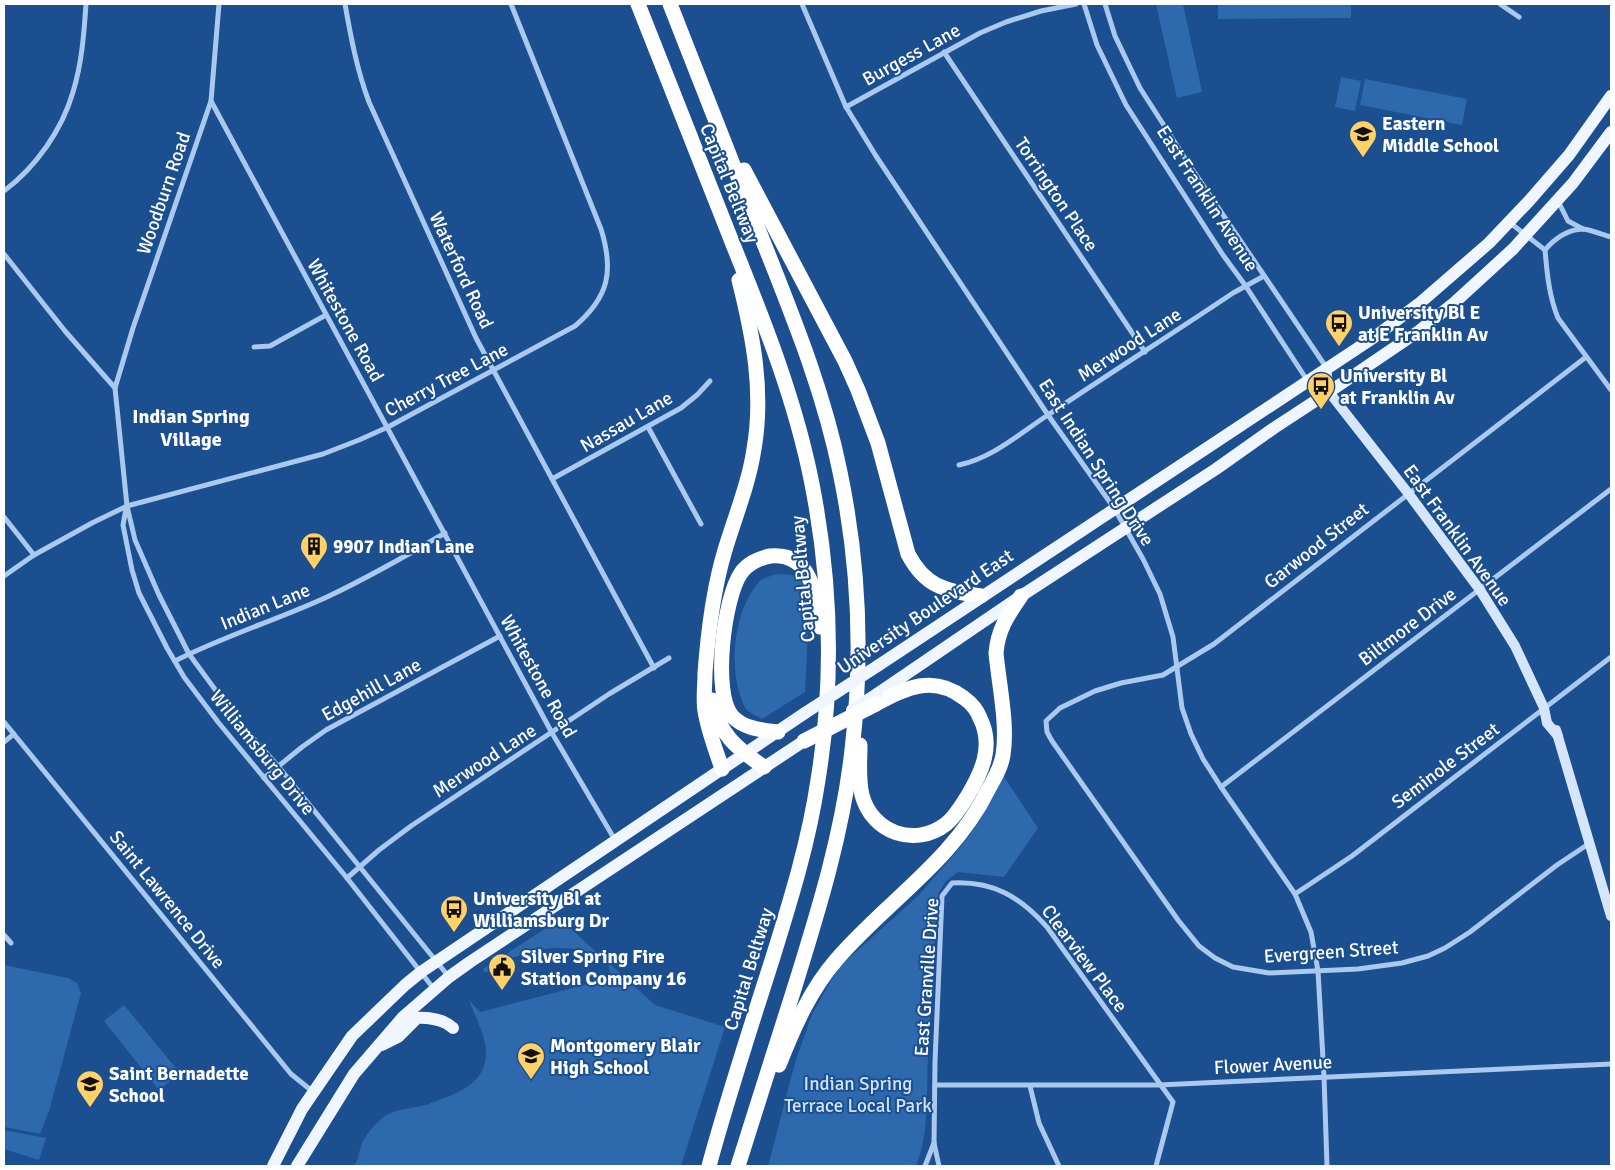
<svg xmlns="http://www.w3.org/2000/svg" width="1615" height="1170" font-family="Signika,sans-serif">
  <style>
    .green { fill: #2e69ad }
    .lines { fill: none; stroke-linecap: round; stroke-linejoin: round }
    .street { stroke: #a9c9ee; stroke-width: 5 }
    .secondary { stroke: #d6e6fa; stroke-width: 10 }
    .primary { stroke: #f0f6ff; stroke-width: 12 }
    .highway { stroke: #fff; stroke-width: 15 }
    .primary-bridge { stroke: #f0f6ff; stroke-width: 12 }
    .highway-bridge { stroke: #fff; stroke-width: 15 }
    .labels { text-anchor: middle; stroke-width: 4; stroke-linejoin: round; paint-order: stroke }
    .street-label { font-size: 19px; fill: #fff; stroke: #1b4f8f }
    .poi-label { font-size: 19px; font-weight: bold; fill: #fff; stroke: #1b4f8f; text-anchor: start }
    .park-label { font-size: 19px; fill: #cfe3fa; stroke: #1b4f8f }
    .neighbourhood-label { font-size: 20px; font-weight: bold; fill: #fff; stroke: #1b4f8f }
  </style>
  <rect width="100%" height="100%" fill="#1b4f8f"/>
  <g class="green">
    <path d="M1156 4H1183L1202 92 1177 98Z"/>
    <path d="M1218 4H1351V18L1218 19Z"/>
    <path d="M1341 77 1361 81 1355 111 1335 107Z"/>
    <path d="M1365 79 1467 99 1462 125 1360 105Z"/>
    <path d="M776 574 797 575 807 592 808 630 805 692 762 719C757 716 750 713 746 709 742 703 740 695 738 688 730 654 736 609 759 582 762 578 771 576 776 574Z"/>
    <path d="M1003 775 1038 828 1004 877 958 872 946 881 938 894C934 949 930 1003 928 1057 926 1094 930 1131 916 1166H768L795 1063 812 1014 839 967 918 896 963 844 978 823 992 799Z"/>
    <path d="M560 919 602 957C595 955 587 951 579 950 547 943 512 954 485 973L483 969Z"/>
    <path d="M608 962 655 1005 725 1027 681 1166H353C359 1159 358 1158 360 1149 363 1137 375 1123 385 1116 394 1109 414 1108 426 1105 432 1103 438 1100 444 1098 469 1089 491 1075 485 1043 482 1029 474 1014 469 1000L480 1012 611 978Z"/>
    <path d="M4 965 68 978 77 983 81 993 49 1111 40 1134 4 1127Z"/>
    <path d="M124 1005 180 1073 159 1090 104 1021Z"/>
    <path d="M4 1130 46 1138 39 1160 4 1149Z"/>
  </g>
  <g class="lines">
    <g class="street">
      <path d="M345 4C351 38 357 70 369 102L476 338 654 668"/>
      <path d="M802 4 846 107 876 156 1048 415 1114 508 1143 559 1160 594 1173 637 1182 708 1191 734 1203 759 1221 787 1295 894 1311 932 1318 971 1324 1077 1327 1166"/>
      <path d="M1084 4 1097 45 1126 105 1223 255 1245 285 1307 380"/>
      <path d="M1105 4 1115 36 1140 88 1190 166 1326 367"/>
      <path d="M1500 4 1519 17"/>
      <path d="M944 52 1145 352"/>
      <path d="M211 101 552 733 615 840"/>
      <path d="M846 107 980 33 1006 22 1041 11 1076 4"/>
      <path d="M4 191C36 167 62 130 73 92 82 63 84 33 86 4"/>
      <path d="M1558 201 1568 221 1583 229"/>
      <path d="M1509 222 1545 250C1547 273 1549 296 1558 318L1611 390"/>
      <path d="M1545 250C1554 239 1568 229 1583 229 1592 230 1603 235 1611 237"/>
      <path d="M4 254 65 331 115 388 127 506 135 540 159 595 189 654 239 722 278 766 449 977"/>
      <path d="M254 347 270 346 326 315"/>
      <path d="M1586 357 1214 644 1163 675 1121 683 1095 691 1060 708 1046 721 1047 732 1052 741 1178 920 1199 946 1215 958 1233 967 1269 973 1358 969 1402 963 1428 956 1445 948 1470 932 1557 865 1590 843"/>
      <path d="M115 388 133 328 211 101 219 4"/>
      <path d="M648 427 701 524"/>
      <path d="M959 465C993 458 1020 433 1048 415 1110 373 1172 334 1233 293L1264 276"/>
      <path d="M552 479 681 408 697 395 710 381"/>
      <path d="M126 509 123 525 132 570 139 593 167 648 184 677 218 722 347 878 434 989"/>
      <path d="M4 517 34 555"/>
      <path d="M4 576 34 555 92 523 127 506 323 454 359 440 388 427 575 326C609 297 614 271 601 229L511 4"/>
      <path d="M175 661C224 636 277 620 327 597 367 578 406 556 445 533"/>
      <path d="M4 722 291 1074 312 1091"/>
      <path d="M4 742 14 734"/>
      <path d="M264 778 302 747 326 730 500 636"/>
      <path d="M1221 787 1611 489"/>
      <path d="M347 878 379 850 411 826 609 694 669 658"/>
      <path d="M1295 894 1352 856 1611 657"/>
      <path d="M4 935 11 943"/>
      <path d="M935 1085H1159L1611 1064"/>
      <path d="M1030 1086 1039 1123 1059 1166"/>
      <path d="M925 1166 934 1143"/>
      <path d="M939 1166 934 1143 935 1062 942 896 952 883C994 881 1020 897 1047 927L1173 1102 1156 1166"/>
    </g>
    <g class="secondary">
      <path d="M1326 368 1329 392"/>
      <path d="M1307 380 1329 392 1408 493 1480 590 1515 646 1544 708 1547 723 1558 736"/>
      <path d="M1556 730 1611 916"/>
    </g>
    <g class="primary">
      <path d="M879 665 1373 338 1421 302 1489 243 1529 201 1569 155 1611 96"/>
      <path d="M877 694 1021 596 1216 469 1274 428 1329 392 1419 331 1454 303 1513 249 1573 183 1611 132"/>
      <path d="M382 1045 398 1037 417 1018C429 1017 445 1020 453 1028"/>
      <path d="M273 1166 302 1109 352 1036 405 985 421 972 805 713"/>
      <path d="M297 1166 354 1074 403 1017 449 977 470 962 804 741"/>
    </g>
    <g class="highway">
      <path d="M638 4C670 85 702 166 734 247 765 324 796 402 812 484 831 581 834 682 818 780 809 841 791 899 773 957 751 1026 728 1096 709 1166"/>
      <path d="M670 4C701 83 732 162 763 241 793 317 824 392 840 472 859 563 863 657 852 750 843 831 819 909 795 986 776 1046 757 1106 738 1166"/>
      <path d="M744 170 845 361 858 390 878 443 908 554C926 588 945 590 981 596"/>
      <path d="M712 700C719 734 736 748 764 767"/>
      <path d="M778 732C762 730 744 729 732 716 712 693 724 597 741 573 747 564 759 558 770 556 812 552 816 596 820 627"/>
      <path d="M860 745C860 761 858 779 862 795 872 833 915 848 946 824 955 817 961 806 967 797 982 772 994 746 980 718 977 710 971 703 964 698 933 674 906 688 876 704"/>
      <path d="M722 769C716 750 708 731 705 711 703 699 705 686 705 673 708 632 713 590 725 550 735 517 749 483 754 449 764 391 753 336 739 280"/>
      <path d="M779 1065C794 1027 810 990 837 959 886 902 954 860 988 790 994 779 1001 768 1003 755 1008 725 999 685 996 653 998 629 1008 615 1021 596"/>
    </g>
    <g class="primary-bridge">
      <path d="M852 710 877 694"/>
      <path d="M805 713 879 665"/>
    </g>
    <path class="highway-bridge" d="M804 741 876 704"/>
  </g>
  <defs>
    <g id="school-pin" transform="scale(1.4375)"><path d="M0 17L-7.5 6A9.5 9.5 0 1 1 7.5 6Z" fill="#ffd166" stroke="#1b4f8f"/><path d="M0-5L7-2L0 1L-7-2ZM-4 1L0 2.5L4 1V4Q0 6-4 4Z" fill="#111"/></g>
    <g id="bus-pin" transform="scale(1.4375)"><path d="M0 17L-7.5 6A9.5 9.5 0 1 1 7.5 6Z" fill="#ffd166" stroke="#1b4f8f"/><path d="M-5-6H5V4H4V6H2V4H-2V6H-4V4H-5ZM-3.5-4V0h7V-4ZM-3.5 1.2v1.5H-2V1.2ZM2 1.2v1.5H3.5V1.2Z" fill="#111"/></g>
    <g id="building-pin" transform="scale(1.4375)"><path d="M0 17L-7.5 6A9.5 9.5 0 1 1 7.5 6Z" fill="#ffd166" stroke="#1b4f8f"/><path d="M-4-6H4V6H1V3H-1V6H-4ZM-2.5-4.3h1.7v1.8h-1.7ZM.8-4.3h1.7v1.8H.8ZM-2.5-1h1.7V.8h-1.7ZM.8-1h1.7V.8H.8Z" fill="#111"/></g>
    <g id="civic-pin" transform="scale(1.4375)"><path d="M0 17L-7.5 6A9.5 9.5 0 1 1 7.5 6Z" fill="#ffd166" stroke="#1b4f8f"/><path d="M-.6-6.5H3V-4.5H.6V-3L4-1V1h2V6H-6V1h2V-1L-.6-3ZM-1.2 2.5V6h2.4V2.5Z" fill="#111"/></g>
  </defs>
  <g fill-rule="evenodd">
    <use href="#school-pin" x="1363" y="134"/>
    <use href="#bus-pin" x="1339" y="323"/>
    <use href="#bus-pin" x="1321" y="386"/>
    <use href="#building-pin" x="314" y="546"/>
    <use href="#bus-pin" x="454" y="909"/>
    <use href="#civic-pin" x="502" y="967"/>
    <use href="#school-pin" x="531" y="1056"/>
    <use href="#school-pin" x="90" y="1084"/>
  </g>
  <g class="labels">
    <g class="street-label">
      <text transform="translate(911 54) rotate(-29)" y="7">Burgess Lane</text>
      <text transform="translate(730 183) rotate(68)" y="7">Capital Beltway</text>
      <text transform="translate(163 193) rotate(-71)" y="7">Woodburn Road</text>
      <text transform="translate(1057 194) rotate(56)" y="7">Torrington Place</text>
      <text transform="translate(1208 198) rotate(57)" y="7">East Franklin Avenue</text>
      <text transform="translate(462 270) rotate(65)" y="7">Waterford Road</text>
      <text transform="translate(346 320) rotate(61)" y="7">Whitestone Road</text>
      <text transform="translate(1129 344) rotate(-33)" y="7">Merwood Lane</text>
      <text transform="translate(446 379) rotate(-28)" y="7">Cherry Tree Lane</text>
      <text transform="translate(626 421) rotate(-30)" y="7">Nassau Lane</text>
      <text transform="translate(1097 462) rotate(57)" y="7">East Indian Spring Drive</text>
      <text transform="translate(1458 535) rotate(54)" y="7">East Franklin Avenue</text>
      <text transform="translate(1316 545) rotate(-38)" y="7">Garwood Street</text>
      <text transform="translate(802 579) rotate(-95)" y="7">Capital Beltway</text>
      <text transform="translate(265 606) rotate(-22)" y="7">Indian Lane</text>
      <text transform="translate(925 611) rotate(-34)" y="7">University Boulevard East</text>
      <text transform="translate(1407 626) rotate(-37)" y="7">Biltmore Drive</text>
      <text transform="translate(539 676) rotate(61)" y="7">Whitestone Road</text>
      <text transform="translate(371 689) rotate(-29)" y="7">Edgehill Lane</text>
      <text transform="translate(263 752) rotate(51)" y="7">Williamsburg Drive</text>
      <text transform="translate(484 760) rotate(-33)" y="7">Merwood Lane</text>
      <text transform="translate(1445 765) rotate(-37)" y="7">Seminole Street</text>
      <text transform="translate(168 899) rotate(51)" y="7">Saint Lawrence Drive</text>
      <text transform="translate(1331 951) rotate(-4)" y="7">Evergreen Street</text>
      <text transform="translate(1085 958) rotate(53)" y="7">Clearview Place</text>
      <text transform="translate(748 969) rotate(-73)" y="7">Capital Beltway</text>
      <text transform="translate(926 977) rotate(-86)" y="7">East Granville Drive</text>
      <text transform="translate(1273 1064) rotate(-3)" y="7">Flower Avenue</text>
    </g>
    <g class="poi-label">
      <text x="1382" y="130">Eastern<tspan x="1382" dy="22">Middle School</tspan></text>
      <text x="1358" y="319">University Bl E<tspan x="1358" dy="22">at E Franklin Av</tspan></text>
      <text x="1340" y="382">University Bl<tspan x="1340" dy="22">at Franklin Av</tspan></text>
      <text x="333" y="553">9907 Indian Lane</text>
      <text x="473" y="905">University Bl at<tspan x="473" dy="22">Williamsburg Dr</tspan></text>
      <text x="521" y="963">Silver Spring Fire<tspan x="521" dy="22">Station Company 16</tspan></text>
      <text x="550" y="1052">Montgomery Blair<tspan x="550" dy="22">High School</tspan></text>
      <text x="109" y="1080">Saint Bernadette<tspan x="109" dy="22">School</tspan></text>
    </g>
    <g class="park-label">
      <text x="858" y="1090">Indian Spring<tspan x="858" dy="22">Terrace Local Park</tspan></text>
    </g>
    <g class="neighbourhood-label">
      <text x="191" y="423">Indian Spring<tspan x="191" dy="23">Village</tspan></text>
    </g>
  </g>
  <rect width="1615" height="1170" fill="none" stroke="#ffffff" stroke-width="10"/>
</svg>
